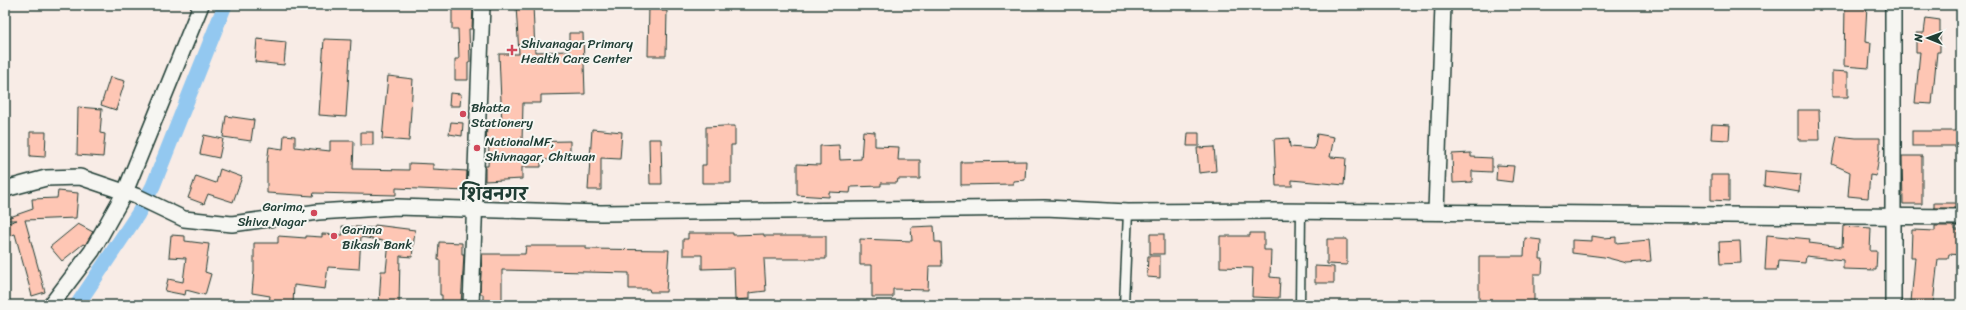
<svg xmlns="http://www.w3.org/2000/svg" width="1966" height="310" font-family="Sriracha,'Playpen Sans Deva',sans-serif">
  <style>
    .lines { fill: none; stroke-linecap: round; stroke-linejoin: round }
    .canal { stroke: #93c8f0; stroke-width: 15 }
    .building { fill: #fec6b4; stroke: #1f3d34 }
    .lane-casing { stroke: #1f3d34; stroke-width: 11 }
    .street-casing { stroke: #1f3d34; stroke-width: 18 }
    .lane { stroke: #f6f6f2; stroke-width: 8 }
    .street { stroke: #f6f6f2; stroke-width: 15 }
    .poi-dot { fill: #d1495b; stroke: #f6f6f2; stroke-width: 1.5 }
    .labels { text-anchor: middle; stroke-width: 4; stroke-linejoin: round; paint-order: stroke }
    .poi-label { font-size: 13px; fill: #1f3d34; stroke: #f6f6f2; text-anchor: start }
    .district-label { font-size: 17px; font-weight: bold; fill: #1f3d34; stroke: #f6f6f2 }
  </style>
  <rect width="100%" height="100%" fill="#f8ece6"/>
  <filter id="ink" filterUnits="userSpaceOnUse"><feTurbulence type="fractalNoise" baseFrequency=".025" numOctaves="2"/><feDisplacementMap in="SourceGraphic" scale="8" xChannelSelector="R" yChannelSelector="G"/><feConvolveMatrix kernelMatrix="1 2 1 2 8 2 1 2 1" color-interpolation-filters="sRGB"/></filter>
  <g filter="url(#ink)">
    <g class="lines">
      <path class="canal" d="M77 305 138 214 153 186 225 5"/>
    </g>
    <g class="building">
      <path d="M452 5H473L472 29H469L470 62H468V80H455V59H459L458 29H452Z"/>
      <path d="M533 5 535 52 569 51V33H583L585 94 541 95V103H523L522 142 570 141V159L541 160V167H522V179L485 181V166H488L489 147H486L487 125H502L499 54H519L516 6Z"/>
      <path d="M649 5H661L662 11H667L666 56H648Z"/>
      <path d="M1845 5H1867L1865 42 1871 43 1869 68 1844 66Z"/>
      <path d="M1926 18 1940 20V52H1937L1932 104 1915 103 1920 52H1916V33H1924Z"/>
      <path d="M257 39 286 42 284 65 255 62Z"/>
      <path d="M324 39 351 40 346 117 319 115Z"/>
      <path d="M1832 71 1848 72V97H1832Z"/>
      <path d="M388 76 413 79 409 141 382 139Z"/>
      <path d="M110 77 125 81 116 110 101 105Z"/>
      <path d="M450 93 461 94 460 106H449Z"/>
      <path d="M78 107 102 109 100 133 105 134 103 157 77 155Z"/>
      <path d="M1798 110H1819L1820 140H1798Z"/>
      <path d="M226 116 254 120 251 141 223 137Z"/>
      <path d="M451 122 463 123 462 136 449 134Z"/>
      <path d="M1712 124 1730 125 1729 140 1711 139Z"/>
      <path d="M724 126H735V145H731V183H702V165H706V127Z"/>
      <path d="M592 129 622 132 620 159 601 158V190H588Z"/>
      <path d="M863 131 875 132V146L899 147 898 160H920V179H898L897 183H881V186L851 187 850 193 829 192V197L797 195V164L820 165V146L839 145 840 160 861 159Z"/>
      <rect x="1912" y="131" width="49" height="15"/>
      <path d="M30 132H46L45 157 30 156Z"/>
      <rect x="361" y="132" width="12" height="13"/>
      <path d="M1188 133H1199V146H1187Z"/>
      <path d="M1317 134 1334 137 1330 157 1346 158 1344 185 1292 180V186H1276L1274 139 1289 138 1290 147 1314 149Z"/>
      <path d="M204 135 223 139 219 158 200 154Z"/>
      <path d="M284 135 295 136V147L330 151V141H354L353 169 409 170V163L433 164V169L467 171 466 191 396 188V195L314 193 313 196 267 193V163L269 147 283 149Z"/>
      <path d="M1837 136 1856 138H1880V149L1876 176 1870 175 1868 198 1848 196 1850 172 1832 164Z"/>
      <path d="M649 139H661L662 184H650Z"/>
      <path d="M1214 147 1216 171 1199 173 1197 148Z"/>
      <path d="M1471 153V157L1492 158V172L1472 171V182L1453 183 1452 154Z"/>
      <path d="M1902 156H1922V204H1903Z"/>
      <path d="M1026 161 1025 180 1013 181V184L961 185V162Z"/>
      <path d="M1497 165 1514 166 1512 182 1496 180Z"/>
      <path d="M220 169 242 177 233 202 208 194 204 204 188 198 196 176 216 183Z"/>
      <path d="M1765 171 1801 174 1799 192 1764 186Z"/>
      <path d="M1711 175H1729V201L1711 200Z"/>
      <path d="M58 191 78 193 76 218 25 220 45 292 32 296 15 234 9 236 5 224 17 220H7V218L33 209 32 199 57 198Z"/>
      <rect x="1934" y="203" width="21" height="5"/>
      <path d="M78 224 93 232 85 245 83 244 62 261 50 247Z"/>
      <path d="M375 225 415 230 412 257 400 256 399 305H379L381 271H386L389 242 361 237 359 269 328 267 325 289 294 285 293 305 269 304 270 296 252 293 254 271V243H278V236L306 238V236L322 237V234L343 235 342 226 374 228Z"/>
      <path d="M934 226 935 242H941L942 266H929L928 290 893 289V297H872V265H860V239L912 241 911 227Z"/>
      <path d="M1843 226 1871 228 1870 251H1877L1876 270 1843 269V260L1806 256 1805 263 1778 261 1777 270H1765L1767 235 1810 239 1809 243 1842 247Z"/>
      <path d="M1935 226H1955V230H1961V255L1949 254 1948 259H1938L1933 304 1911 302 1915 257H1911L1912 230 1935 231Z"/>
      <path d="M688 233H733V235L764 234V236H826V259H764L766 291 749 293V299L735 300 734 268 702 269V255H683V239H688Z"/>
      <path d="M1250 233H1264V250H1271L1270 277 1280 278 1279 298 1252 297 1253 268 1220 267V236H1250Z"/>
      <rect x="1150" y="234" width="14" height="20"/>
      <path d="M171 235 185 236V241L209 244 205 272 211 274 205 295 186 290 185 295 165 291 168 279 183 282 186 258 169 257Z"/>
      <path d="M1592 236 1604 238 1616 237V243L1649 240 1651 261 1627 263 1604 257 1572 253V240L1592 241Z"/>
      <path d="M1525 238 1541 240 1540 259H1543L1542 274H1534V305H1479V256H1524Z"/>
      <path d="M1327 239H1347V265L1327 264Z"/>
      <path d="M1740 241 1741 263 1720 264 1719 242Z"/>
      <path d="M439 242 462 243V254H464L461 305H442V295H440V260H438Z"/>
      <path d="M526 246H586V249L669 250 666 292H650L649 289H629V273L502 270V305H483V294H480L482 254H525Z"/>
      <path d="M1148 256H1160V278L1147 277Z"/>
      <path d="M1315 266 1334 267V283H1315Z"/>
    </g>
    <g class="lines">
      <g class="lane-casing">
        <g id="lane">
          <path d="M1124 305 1128 212"/>
          <path d="M1300 305 1301 211"/>
        </g>
      </g>
      <g class="street-casing">
        <g id="street">
          <path d="M5 189 46 178 80 177 136 196 184 219 232 224 318 212 397 207 601 213 1045 208 1128 212 1273 211 1961 217"/>
          <path d="M1436 212 1443 5"/>
          <path d="M51 305 92 251 125 192 201 5"/>
          <path d="M471 305 482 5"/>
          <path d="M1893 305V5"/>
        </g>
      </g>
      <use href="#lane" class="lane"/>
      <use href="#street" class="street"/>
    </g>
  </g>
  <g class="poi-dot">
    <path d="M510 44h4v4h4v4h-4v4h-4v-4h-4v-4h4z"/>
    <circle cx="463" cy="114" r="4"/>
    <circle cx="477" cy="148" r="4"/>
    <circle cx="314" cy="213" r="4"/>
    <circle cx="334" cy="236" r="4"/>
  </g>
  <g class="labels">
    <g class="poi-label">
      <text x="521" y="48">Shivanagar Primary<tspan x="521" dy="15">Health Care Center</tspan></text>
      <text x="471" y="112">Bhatta<tspan x="471" dy="15">Stationery</tspan></text>
      <text x="485" y="146">NationalMF,<tspan x="485" dy="15">Shivnagar, Chitwan</tspan></text>
      <text x="306" y="211" text-anchor="end">Garima,<tspan x="306" dy="15">Shiva Nagar</tspan></text>
      <text x="342" y="234">Garima<tspan x="342" dy="15">Bikash Bank</tspan></text>
    </g>
    <g class="district-label">
      <text x="494" y="200">शिवनगर</text>
    </g>
  </g>
  <rect width="1966" height="310" fill="none" stroke="#f6f6f2" stroke-width="20"/>
  <rect x="10" y="10" width="1946" height="290" fill="none" stroke="#1f3d34" stroke-width="1.5" filter="url(#ink)"/>
  <g transform="translate(1928 38) rotate(271)" stroke="#f6f6f2" stroke-width="3" paint-order="stroke">
  <path d="M0-3L7 15L0 10L-7 15Z" fill="#1f3d34"/>
  <text y="-6" font-size="11" font-weight="bold" text-anchor="middle" fill="#1f3d34">N</text>
  </g>
</svg>
